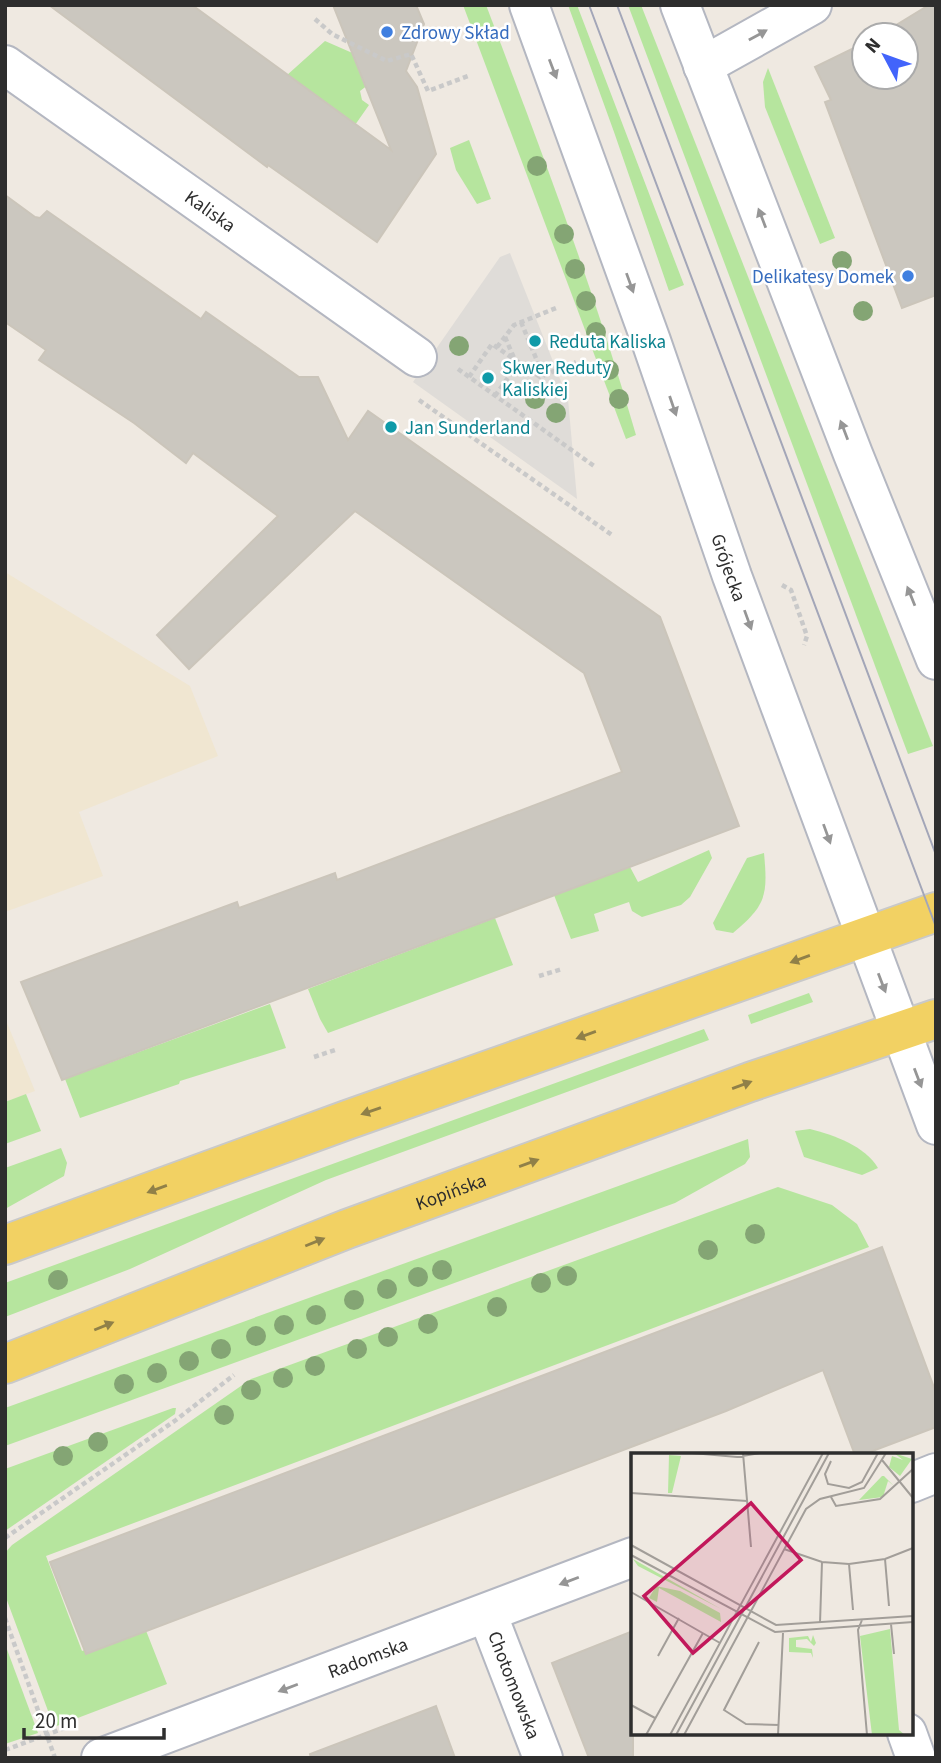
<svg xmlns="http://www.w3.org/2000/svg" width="941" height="1763" font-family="'Source Sans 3',sans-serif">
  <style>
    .education { fill: #f0e6d1 }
    .green { fill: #b6e59e }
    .plaza { fill: #dfdcd8 }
    .building { fill: #cbc7bf; stroke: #cbc5ba; stroke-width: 2 }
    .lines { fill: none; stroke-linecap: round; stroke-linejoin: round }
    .street-casing { stroke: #b4b7c1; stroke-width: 42 }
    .secondary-casing { stroke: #b4b7c1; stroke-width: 42 }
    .primary-casing { stroke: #c9c9c9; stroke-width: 42 }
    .path { stroke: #c9c9c9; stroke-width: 4.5; stroke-dasharray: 5 3.5; stroke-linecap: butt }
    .street { stroke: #fff; stroke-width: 38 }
    .secondary { stroke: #fff; stroke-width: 38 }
    .primary { stroke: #f2d163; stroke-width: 38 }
    .tram { stroke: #a3a6b8; stroke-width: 2 }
    .tree { fill: #84a574 }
    .oneway { fill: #969696 }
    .oneway2 { fill: #908048 }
    .shop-dot { fill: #3f7fe0; stroke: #fff; stroke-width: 2.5 }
    .culture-dot { fill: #0f9aa8; stroke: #fff; stroke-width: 2.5 }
    .labels { text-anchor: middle; stroke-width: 5; stroke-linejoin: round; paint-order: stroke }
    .shop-label { font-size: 19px; fill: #366cbe; stroke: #fff; text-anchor: start }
    .street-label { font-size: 19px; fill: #2e2e2e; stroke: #fff }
    .culture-label { font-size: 19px; fill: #0d838f; stroke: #fff; text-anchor: start }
    .inset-road { fill: none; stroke: #a29e99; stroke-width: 2 }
    .view { fill: #c2185b; fill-opacity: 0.15; stroke: #c2185b; stroke-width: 3.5 }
    .inset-edge { fill: none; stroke: #2e2e2e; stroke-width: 3.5 }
  </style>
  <rect width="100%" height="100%" fill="#efe9e1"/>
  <g class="education">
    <path d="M5 572 190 686 218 756 79 812 103 876 5 912Z"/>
    <path d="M5 1018 35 1091 5 1102Z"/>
  </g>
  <g class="green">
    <path d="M463 5H486C540 147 594 289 636 435L626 439Z"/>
    <path d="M568 5H577L684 285 669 291 614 132Z"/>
    <path d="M628 5H641L933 746 908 754Z"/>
    <path d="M325 41 389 69 360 91 362 100 369 105 355 125 286 76Z"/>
    <path d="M768 68 835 238 820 244 765 107 763 82Z"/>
    <path d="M469 140 491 199 477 204 456 170 450 148Z"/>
    <path d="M709 850 712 858 690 897 681 905 642 917 632 911 629 902 594 914 599 931 571 939 554 895 630 867 638 882Z"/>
    <path d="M764 853C768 896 766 905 733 933L716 930 713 923 747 858Z"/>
    <path d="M495 918 513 965 328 1033 320 1019 308 989Z"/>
    <path d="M809 993 813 1002 751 1024 748 1015Z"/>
    <path d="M270 1004 286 1048 180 1081 179 1084 80 1118 65 1079Z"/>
    <path d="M704 1029 709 1040 326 1180 130 1269 5 1317V1283Z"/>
    <path d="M26 1094 41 1131 5 1144V1102Z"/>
    <path d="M810 1129C834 1135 865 1146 878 1168L862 1175 804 1157 795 1131Z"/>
    <path d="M748 1139 750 1157 745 1164 675 1203 5 1446V1408Z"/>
    <path d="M61 1148 67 1163 64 1176 5 1209V1168Z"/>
    <path d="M778 1187 832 1205 857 1224 869 1247 46 1556 82 1651 145 1628 167 1684 54 1727 5 1595V1553L12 1545 251 1379Z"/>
    <path d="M173 1408H176L175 1414 5 1531V1469Z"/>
    <path d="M5 1644 38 1733 5 1744Z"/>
  </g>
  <path class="plaza" d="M510 253 568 399 577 499 413 382 500 257Z"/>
  <g class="building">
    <path d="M49 5H192L391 150 333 5H416L424 24 406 71 417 87 436 154 377 242 268 165 267 167Z"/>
    <path d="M929 5H936V295L902 308 825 102 831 100 815 67 864 43V77H906V35H880Z"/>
    <path d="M5 195 35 217 40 218 47 211 201 319 206 312 299 377H318L348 440 368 411 660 617 739 826 62 1080 21 982 237 902 239 908 335 873 337 880 622 772 584 673 355 511 189 669 157 635 278 516 193 453 186 463 134 423 39 360 46 350 5 322Z"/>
    <path d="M882 1247 936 1393V1427L862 1455H855L823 1370 726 1411 86 1654 50 1562Z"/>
    <path d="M633 1631V1758H589L552 1663Z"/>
    <path d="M436 1706 455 1758H311L310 1754Z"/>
  </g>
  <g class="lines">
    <g class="street-casing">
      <g id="street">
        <path id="s1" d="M5 65 417 357"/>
        <path d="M703 66 812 5"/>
        <path d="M911 1483 936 1473"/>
        <path id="s2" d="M487 1613 543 1758"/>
        <path d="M907 1733 916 1758"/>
        <path id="s3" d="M101 1758 633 1557"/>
      </g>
    </g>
    <g class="secondary-casing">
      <g id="secondary">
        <path id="s4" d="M529 5 651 341 732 576 936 1125"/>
        <path d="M680 5 853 454 936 660"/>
      </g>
    </g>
    <g class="primary-casing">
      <g id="primary">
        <path d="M5 1245 347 1120 936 912"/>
        <path id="s5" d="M5 1364 347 1229 750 1082 936 1019"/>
      </g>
    </g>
    <g class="path">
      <path d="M315 19 332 34 387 61 411 54 428 91 468 76"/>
      <path d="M521 322 543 375"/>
      <path d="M505 337 514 358"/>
      <path d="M497 347 514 325 556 308"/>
      <path d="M458 369 594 466"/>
      <path d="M469 377 492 344 540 377 576 362"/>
      <path d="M495 396 519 362"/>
      <path d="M419 400 612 535"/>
      <path d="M782 585 791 590 807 636 804 645"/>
      <path d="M539 976 562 969"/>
      <path d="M314 1057 335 1050"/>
      <path d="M5 1538 176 1420 234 1375"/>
      <path d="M5 1618 55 1758"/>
      <path d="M5 1750 70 1726"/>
    </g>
    <use href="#street" class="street"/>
    <use href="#secondary" class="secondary"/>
    <use href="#primary" class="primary"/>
    <g class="tram">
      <path d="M589 5 936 927"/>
      <path d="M617 5 936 855"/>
    </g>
  </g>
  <g class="tree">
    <circle cx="537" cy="166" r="10"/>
    <circle cx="564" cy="234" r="10"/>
    <circle cx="842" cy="261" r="10"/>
    <circle cx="575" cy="269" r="10"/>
    <circle cx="586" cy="301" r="10"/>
    <circle cx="863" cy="311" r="10"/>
    <circle cx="596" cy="332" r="10"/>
    <circle cx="459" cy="346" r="10"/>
    <circle cx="609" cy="370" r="10"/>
    <circle cx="535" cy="399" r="10"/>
    <circle cx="619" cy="399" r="10"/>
    <circle cx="556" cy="413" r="10"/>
    <circle cx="755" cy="1234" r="10"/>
    <circle cx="708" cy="1250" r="10"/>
    <circle cx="442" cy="1270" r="10"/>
    <circle cx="567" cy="1276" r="10"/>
    <circle cx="418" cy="1277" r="10"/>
    <circle cx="58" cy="1280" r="10"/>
    <circle cx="541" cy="1283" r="10"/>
    <circle cx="387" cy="1289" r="10"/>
    <circle cx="354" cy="1300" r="10"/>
    <circle cx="497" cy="1307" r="10"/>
    <circle cx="316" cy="1315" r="10"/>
    <circle cx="428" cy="1324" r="10"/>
    <circle cx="284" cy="1325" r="10"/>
    <circle cx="256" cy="1336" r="10"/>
    <circle cx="388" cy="1337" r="10"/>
    <circle cx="221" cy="1349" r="10"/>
    <circle cx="357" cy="1349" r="10"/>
    <circle cx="189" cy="1361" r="10"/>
    <circle cx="315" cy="1366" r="10"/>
    <circle cx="157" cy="1373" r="10"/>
    <circle cx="283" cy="1378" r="10"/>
    <circle cx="124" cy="1384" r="10"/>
    <circle cx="251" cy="1390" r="10"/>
    <circle cx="224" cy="1415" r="10"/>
    <circle cx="98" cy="1442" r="10"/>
    <circle cx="63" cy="1456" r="10"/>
  </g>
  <defs><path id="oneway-solid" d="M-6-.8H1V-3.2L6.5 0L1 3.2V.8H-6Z" transform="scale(1.75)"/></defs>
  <g class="oneway">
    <use href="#oneway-solid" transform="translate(758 35) rotate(-29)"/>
    <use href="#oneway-solid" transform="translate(553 69) rotate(69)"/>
    <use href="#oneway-solid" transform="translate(762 218) rotate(-111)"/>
    <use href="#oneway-solid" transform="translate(630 283) rotate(70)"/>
    <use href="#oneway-solid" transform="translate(673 406) rotate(71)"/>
    <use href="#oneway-solid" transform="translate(844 430) rotate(-111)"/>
    <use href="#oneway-solid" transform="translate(911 596) rotate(-112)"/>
    <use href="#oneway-solid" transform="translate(748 620) rotate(70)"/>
    <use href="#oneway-solid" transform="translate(827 834) rotate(70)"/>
    <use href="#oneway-solid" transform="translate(882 983) rotate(69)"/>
    <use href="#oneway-solid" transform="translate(918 1078) rotate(69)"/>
    <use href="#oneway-solid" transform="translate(569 1581) rotate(159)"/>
    <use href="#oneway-solid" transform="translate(288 1688) rotate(159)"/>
  </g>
  <g class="oneway2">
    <use href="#oneway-solid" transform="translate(800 959) rotate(160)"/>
    <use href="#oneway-solid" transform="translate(586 1035) rotate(160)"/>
    <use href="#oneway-solid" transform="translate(742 1085) rotate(-20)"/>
    <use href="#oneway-solid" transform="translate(371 1111) rotate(161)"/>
    <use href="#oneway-solid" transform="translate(529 1163) rotate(-20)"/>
    <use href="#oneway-solid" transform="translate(157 1189) rotate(160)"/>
    <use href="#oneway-solid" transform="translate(315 1242) rotate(-22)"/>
    <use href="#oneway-solid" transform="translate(104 1326) rotate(-22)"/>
  </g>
  <g class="shop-dot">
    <circle cx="387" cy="32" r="7"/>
    <circle cx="908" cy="276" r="7"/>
  </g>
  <g class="culture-dot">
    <circle cx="535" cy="341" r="7"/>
    <circle cx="488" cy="378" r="7"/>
    <circle cx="391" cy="427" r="7"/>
  </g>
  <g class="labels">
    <g class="shop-label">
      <text x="401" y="39">Zdrowy Skład</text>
      <text x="894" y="283" text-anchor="end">Delikatesy Domek</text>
    </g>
    <g class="street-label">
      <text dy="7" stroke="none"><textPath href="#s1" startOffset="252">Kaliska</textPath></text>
      <text dy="7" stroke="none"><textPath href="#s4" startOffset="597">Grójecka</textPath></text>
      <text dy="7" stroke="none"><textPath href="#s5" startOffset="478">Kopińska</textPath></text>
      <text dy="7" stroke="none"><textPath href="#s3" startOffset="285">Radomska</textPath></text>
      <text dy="7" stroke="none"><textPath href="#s2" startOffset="77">Chotomowska</textPath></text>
    </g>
    <g class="culture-label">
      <text x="549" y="348">Reduta Kaliska</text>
      <text x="502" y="374">Skwer Reduty<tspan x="502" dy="22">Kaliskiej</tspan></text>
      <text x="405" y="434">Jan Sunderland</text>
    </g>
  </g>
  <g transform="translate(631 1453)">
    <rect width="282" height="282" fill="#efe9e1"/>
    <path d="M263 0 281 6 269 23 258 14 261 3 272 7ZM38 2 50 3 41 40H37ZM251 23H253L263 33 257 28 252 44 228 47ZM2 106 90 156 7 113ZM25 133 49 138 89 160 90 169 28 135 26 149 18 145ZM259 176 268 277 274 282H241L229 183ZM182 182 185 190 183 193 176 186 165 187V194L181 196 182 205 180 200 158 199V185L177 183 180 189Z" fill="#b6e59e"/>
    <path class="inset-road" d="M61 0 106 4 129 0M112 0 120 94M251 7 282 45M200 8 194 21 197 31 218 35 231 29 247 0M0 40 116 48M200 44 205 53 249 46 282 16M0 92 145 172 282 163M153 96 191 109 218 111 254 106 282 95M0 102 144 179 282 169M254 106 258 153M218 111 222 157M0 139 89 190M231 167 227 177 236 282M189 170 191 109M260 171 263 201M128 189 93 257 115 271 148 272M27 203 48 165M0 252 24 265M15 282 72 180M39 282 192 0M45 282 198 0M53 282 175 56 189 46 233 35 255 0M147 282 152 180"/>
    <path class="view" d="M120 50 170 107 62 200 13 143Z"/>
    <rect width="282" height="282" class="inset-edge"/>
  </g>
  <rect width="941" height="1763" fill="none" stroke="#2e2e2e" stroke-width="14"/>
  <g transform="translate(885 56) rotate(311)"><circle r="33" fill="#ffffff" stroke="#ababab" stroke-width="2"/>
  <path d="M0-5L12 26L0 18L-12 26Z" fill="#4264fb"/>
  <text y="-10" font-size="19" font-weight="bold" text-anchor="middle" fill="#2e2e2e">N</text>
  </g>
  <path d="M24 1728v10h140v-10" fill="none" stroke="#2e2e2e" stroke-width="3.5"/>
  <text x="35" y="1728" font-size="21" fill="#2e2e2e" stroke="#ffffff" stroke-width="5" paint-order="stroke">20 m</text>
</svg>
